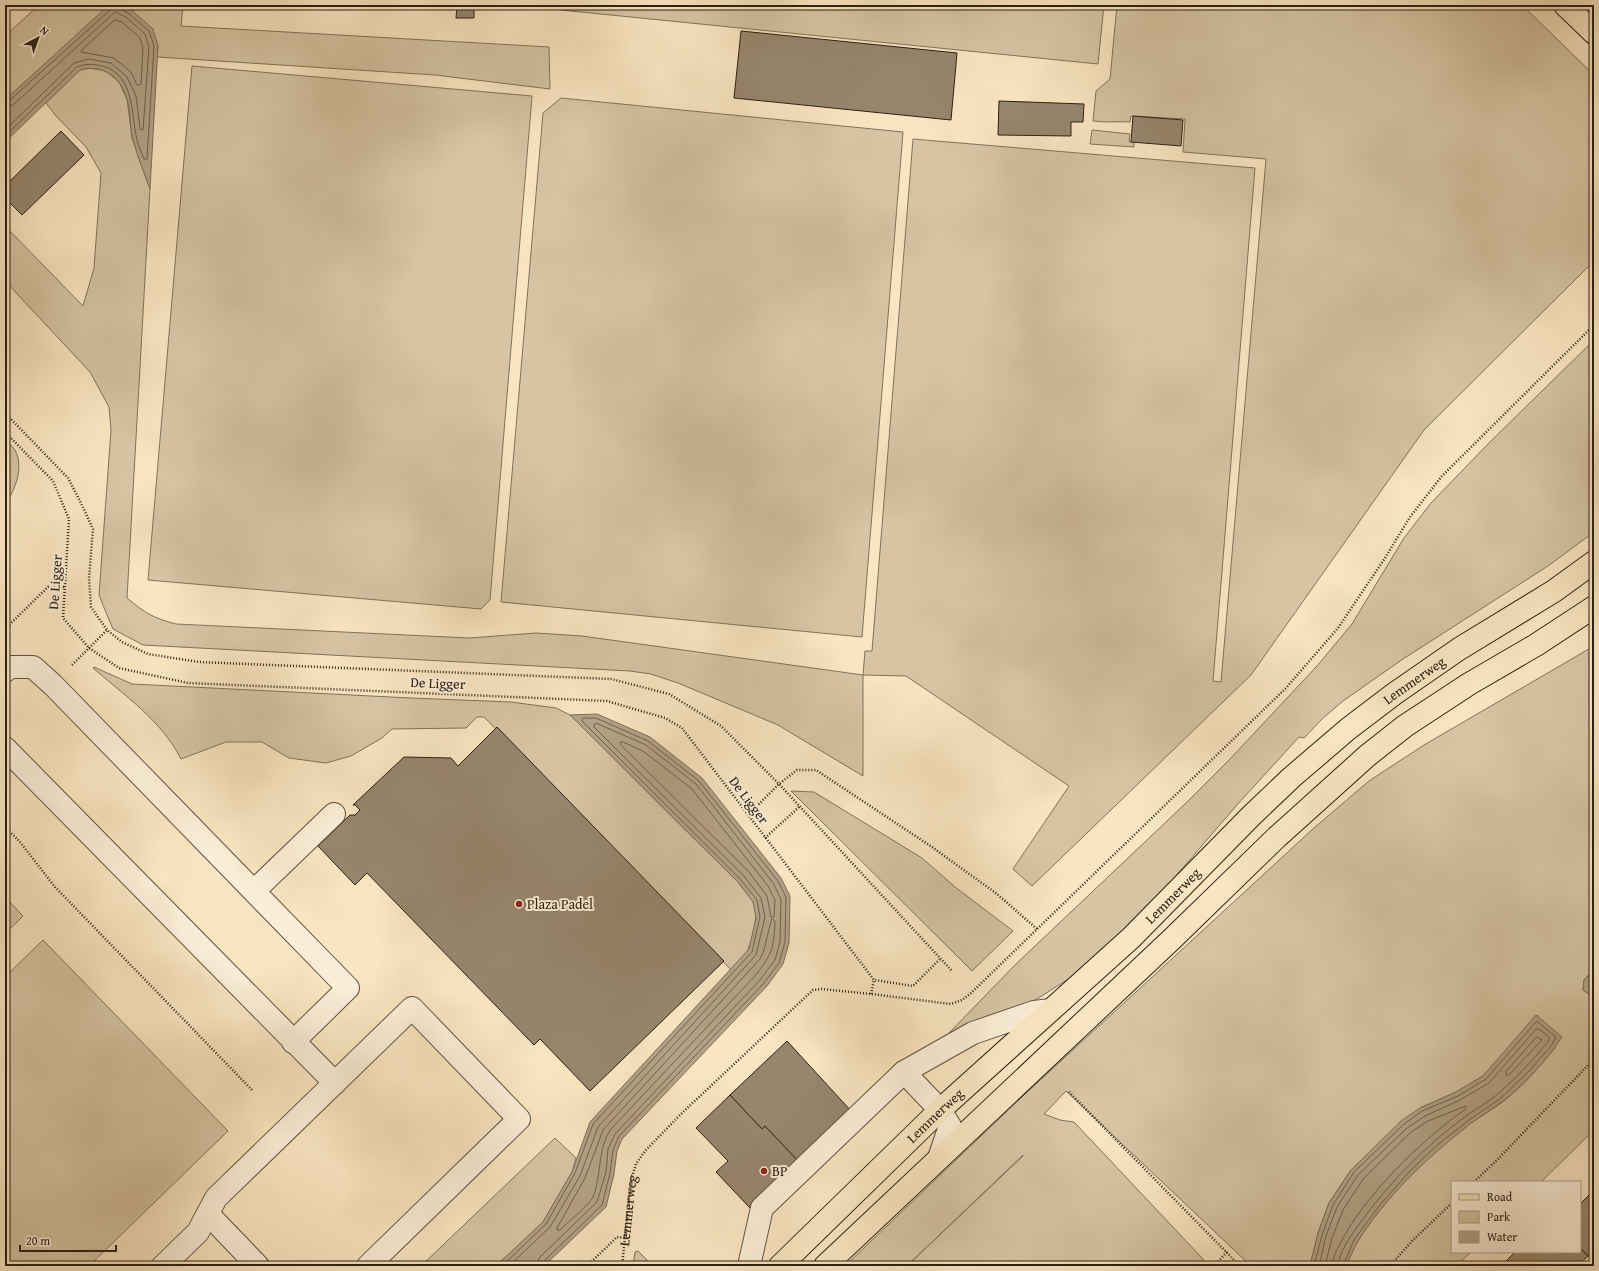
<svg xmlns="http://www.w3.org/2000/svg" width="1599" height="1271" font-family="'Gentium Book Plus',serif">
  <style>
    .green { fill: #d6c4a3; stroke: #80725b; fill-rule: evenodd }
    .water { fill: #b3a286; stroke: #7d6e58 }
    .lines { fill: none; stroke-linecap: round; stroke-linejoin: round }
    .shore { stroke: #6f614c; stroke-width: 1 }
    .building { fill: #96866d; stroke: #2b2013 }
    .minor-casing { stroke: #5e513e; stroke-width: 24 }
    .major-casing { stroke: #2b2013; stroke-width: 24 }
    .highway-casing { stroke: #2b2013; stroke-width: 24 }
    .path { stroke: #2b2013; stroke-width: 2.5; stroke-dasharray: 1 2; stroke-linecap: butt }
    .minor { stroke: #fbeed7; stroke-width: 22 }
    .major { stroke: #f9e5c1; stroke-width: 22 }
    .highway { stroke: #f9e5c1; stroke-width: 22 }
    .poi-dot { fill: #8f2418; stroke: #fbeed7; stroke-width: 1.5 }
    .labels { text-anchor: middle; stroke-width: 4; stroke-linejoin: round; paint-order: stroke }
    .street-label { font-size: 14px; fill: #2b2013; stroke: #fbeed7 }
    .poi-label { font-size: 14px; fill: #2b2013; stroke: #fbeed7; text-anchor: start }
  </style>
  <rect width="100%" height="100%" fill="#f9e5c1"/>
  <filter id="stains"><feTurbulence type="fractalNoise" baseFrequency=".005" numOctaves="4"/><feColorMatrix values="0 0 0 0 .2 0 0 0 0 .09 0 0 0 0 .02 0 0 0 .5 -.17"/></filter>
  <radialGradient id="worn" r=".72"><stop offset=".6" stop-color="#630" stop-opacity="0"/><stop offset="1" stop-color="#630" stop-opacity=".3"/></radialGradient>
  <g class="green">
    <path d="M39 5H115L109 6 5 100V36Z"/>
    <path d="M120 5H183L181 26 549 47 550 89 435 75 157 57 158 46 130 9Z"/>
    <path d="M561 5H1104L1098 64 561 10Z"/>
    <path d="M1117 5H1522L1594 75V261L1424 430 1251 675 1032 886 1013 869 1069 786 906 676 863 675V776L778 725 678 683 651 674 630 671 143 645 113 629 107 615 99 595 111 430 109 407 90 372 5 281V226L83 306 94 268 101 173 86 147 56 116 46 103 80 70 89 68 106 71 119 82 127 99 132 138 150 189 127 598C145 613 153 618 176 624L469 638 536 633 582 636 863 675 865 651H872L913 139 1255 168 1213 681 1221 682 1266 159 1183 152 1185 119 1131 116 1130 122C1117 121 1106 123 1093 121L1096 91 1110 79Z"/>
    <path d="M192 66 532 96 490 600 481 609 148 580Z"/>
    <path d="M561 98 903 132 862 637 501 602 543 113Z"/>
    <path d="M1092 130 1130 134 1129 142H1134V147L1090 144Z"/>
    <path d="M1594 340V532L1548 566 1403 659 1343 701 1322 719 1304 738 1299 737 1236 806 1175 877 1138 916 1081 971 1032 1002 949 1033 1015 965 1186 803 1230 759 1317 666 1352 624 1404 538 1431 503 1488 444Z"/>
    <path d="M5 438C8 442 12 446 15 450 24 467 16 489 5 504Z"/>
    <path d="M1594 646V969L1584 980 1583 990 1594 997V1130L1541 1182H1452V1252H1471L1456 1266H1346C1350 1258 1353 1249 1358 1241 1387 1195 1428 1156 1471 1123 1482 1115 1494 1109 1504 1101 1523 1086 1539 1067 1555 1048L1537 1015 1483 1076 1456 1092 1420 1108 1351 1170 1329 1203 1318 1233 1310 1266H1251L1066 1091 1044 1114 1060 1120 1074 1122 1203 1259 1205 1266H845L1024 1095 1314 828 1369 781 1424 745ZM1023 1155V1156L909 1264Z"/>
    <path d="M94 667 132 684 411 698 511 702 556 708 570 715 738 882C742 888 750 895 753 902 762 922 745 957 737 976L484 717H477L466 728 392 729 382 738 351 756 326 763 289 758 262 742H226L181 759C162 721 124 695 93 668Z"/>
    <path d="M791 791 814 792 922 858 955 887 1013 931 972 971Z"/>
    <path d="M5 897 23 916 5 934Z"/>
    <path d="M43 940 228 1131 89 1266H5V977Z"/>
    <path d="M555 1138 576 1158 572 1172 543 1222 496 1266H421Z"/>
    <path d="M638 1251 653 1266H633L635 1252Z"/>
  </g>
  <g class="water">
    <path d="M109 5H120L130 9 153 29 158 46 150 189C144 172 137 156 133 139 129 126 131 111 127 99 120 76 103 64 80 70L5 142V100Z"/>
    <path d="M597 714 650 737 702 778 781 878 790 896 789 943 783 964 767 986 622 1139 617 1151 614 1174 606 1207 544 1266H496L543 1222 572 1172 590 1122 749 949 756 918 753 902 738 882 570 715Z"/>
    <path d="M1594 969V997L1583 990 1584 980Z"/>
    <path d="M1536 1015 1562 1037C1547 1060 1524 1085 1503 1101 1492 1109 1481 1116 1470 1124 1428 1157 1387 1195 1358 1241 1353 1249 1350 1258 1346 1266H1310L1318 1233 1329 1203 1351 1170 1401 1121 1420 1108 1456 1092 1483 1076Z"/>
  </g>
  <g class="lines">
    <g class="shore">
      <path d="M115 20 122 22 140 38 143 48 141 84 139 85H137L131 72 114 58 81 52 82 50Z"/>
      <path d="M5 102 9 101 110 10 112 5"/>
      <path d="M5 107 13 105 115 12 126 17 145 34 149 47 143 130 140 129 136 96 127 77 111 63 89 59 74 63 5 130"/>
      <path d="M5 136 77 67C84 64 90 64 98 65 133 71 131 108 136 135 137 143 141 151 144 159H147L154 46 149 31 128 13 122 10 120 5"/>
      <path d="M621 742H623L643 751 692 789 768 886 775 900 774 917H771L767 896 749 872 621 745Z"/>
      <path d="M772 919 775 921C774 949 772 954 755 976L611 1129C597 1149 602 1175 593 1197 589 1205 567 1223 560 1230H557V1228L585 1178 603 1130 760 959 763 953Z"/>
      <path d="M1537 1037 1541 1039V1041L1509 1075H1506V1072Z"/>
      <path d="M502 1266 546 1224 575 1173 593 1124 752 952 760 917 757 900 741 880 582 721 583 718H596L648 741 699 781 778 881 786 897 785 942 779 963 764 983 619 1136 613 1150 610 1173 602 1205 543 1262 542 1266"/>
      <path d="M509 1266 550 1227 580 1176 598 1127 756 955 765 917 761 898 744 876 594 727V725L596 723 646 745 696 784 773 883 781 899 780 942 775 960 760 980 615 1134 608 1149 606 1172 597 1202 539 1258 537 1266"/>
      <path d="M1314 1266 1322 1235 1333 1205 1354 1172 1404 1124 1422 1111 1458 1096 1486 1079 1536 1022H1538L1556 1037 1551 1046 1531 1069 1501 1098 1469 1120 1436 1146 1410 1171 1379 1206 1354 1240 1343 1266"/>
      <path d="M1319 1266 1326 1236 1337 1207 1358 1175 1407 1128 1425 1116 1460 1100 1489 1083 1536 1029H1539L1549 1037V1040L1547 1043C1532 1061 1516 1078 1499 1093 1489 1102 1477 1108 1466 1116 1425 1146 1390 1182 1360 1223 1352 1234 1338 1253 1338 1266"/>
      <path d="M1325 1266 1332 1238 1343 1210 1363 1179 1411 1132 1428 1121 1466 1106V1109C1422 1139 1362 1198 1339 1246 1336 1252 1332 1259 1332 1266"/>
    </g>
  </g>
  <g class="building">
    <path d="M457 5H474V18H456Z"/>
    <path d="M741 31 957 53 951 120 734 98Z"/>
    <path d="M999 101 1084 104 1083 122H1071V136L998 135Z"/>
    <path d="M1133 116 1183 120 1181 146 1131 142Z"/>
    <path d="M61 131 84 155 22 215 5 198V186Z"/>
    <path d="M497 727 724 961 590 1091 540 1039 534 1045 367 873 355 885 318 846 350 815H355L360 810 355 805H353L404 757 451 758 458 766Z"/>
    <path d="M787 1041 863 1124 805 1178 730 1095Z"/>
    <path d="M730 1095 762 1129 765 1126 799 1162 750 1208 716 1172 728 1161 696 1128Z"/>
    <path d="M1594 1190V1261L1580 1248V1204Z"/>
    <path d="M1580 1248 1588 1256 1578 1266H1501L1515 1252H1580Z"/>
  </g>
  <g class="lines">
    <g class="minor-casing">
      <g id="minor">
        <path d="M5 671 11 667H33L53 685 348 988 293 1042"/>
        <path d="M5 748 335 1083"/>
        <path d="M254 891 334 814"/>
        <path d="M904 1072 940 1110 950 1126 939 1158"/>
        <path d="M208 1214 258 1266"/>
        <path d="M163 1266 198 1232 216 1198 412 1008 519 1119 368 1266"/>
        <path d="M749 1266 762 1208 904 1072 973 1033 1034 1012 1051 1010"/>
      </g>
    </g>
    <g class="major-casing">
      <g id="major">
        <path id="s2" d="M780 1266 940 1110 1131 938 1251 816 1292 777 1348 729 1394 694 1459 649 1554 591 1594 562"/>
        <path d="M825 1266 1172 939 1277 837 1367 756 1405 726 1469 684 1536 645 1594 607"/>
      </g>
    </g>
    <g class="highway-casing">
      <path id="highway" d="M1565 5 1594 33"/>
    </g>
    <g class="path">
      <path d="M5 413 68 478 81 503 93 529 89 578 91 607 107 630 122 642 148 654 199 662 611 679 669 694 721 726 779 784 952 971"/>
      <path d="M5 432 53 481 69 519 63 618 89 648 119 668 188 683 607 701 665 718 682 728 874 980 913 986 940 959"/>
      <path d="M5 629 48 587H65"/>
      <path d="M72 665 107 630"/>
      <path d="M748 815 779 784 797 770H816L932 847 997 894 1037 929"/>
      <path d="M5 827 20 842 55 887 252 1090"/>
      <path d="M765 838 799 807"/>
      <path d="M871 994 874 980"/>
      <path d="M1069 1092 1240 1266"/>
      <path d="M1474 1182 1498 1159 1594 1059"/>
      <path d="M587 1266 617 1237 626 1238"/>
      <path id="s1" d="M622 1266 631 1180 636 1164 645 1151 683 1112 813 990 822 989 871 994 951 1004 962 1000 970 994 1286 688 1338 628 1385 558 1410 517 1442 476 1594 325"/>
      <path d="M1214 1266 1227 1252"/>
      <path d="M1390 1266 1412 1241 1452 1203"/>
    </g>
    <use href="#minor" class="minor"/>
    <use href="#major" class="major"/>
    <use href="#highway" class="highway"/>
  </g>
  <g class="poi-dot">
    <circle cx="519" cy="904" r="4"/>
    <circle cx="764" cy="1171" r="4"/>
  </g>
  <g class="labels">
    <g class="street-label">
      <text transform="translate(55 582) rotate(-86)" y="5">De Ligger</text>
      <text dy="5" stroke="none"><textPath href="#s2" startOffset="864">Lemmerweg</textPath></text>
      <text transform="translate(438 683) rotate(2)" y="5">De Ligger</text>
      <text transform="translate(749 800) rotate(53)" y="5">De Ligger</text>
      <text dy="5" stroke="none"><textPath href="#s2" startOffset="540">Lemmerweg</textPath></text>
      <text dy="5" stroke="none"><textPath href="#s2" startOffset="216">Lemmerweg</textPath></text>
      <text dy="5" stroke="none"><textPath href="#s1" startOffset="56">Lemmerweg</textPath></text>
    </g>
    <g class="poi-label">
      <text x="527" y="909">Plaza Padel</text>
      <text x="772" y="1176">BP</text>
    </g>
  </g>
  <rect width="1599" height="1271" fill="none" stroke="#f9e5c1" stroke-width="20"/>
  <rect x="6" y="6" width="1587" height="1259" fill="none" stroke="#2b2013" stroke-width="2"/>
  <rect x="10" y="10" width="1579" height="1251" fill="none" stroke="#2b2013"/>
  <rect x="1451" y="1181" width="130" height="72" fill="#fbeed7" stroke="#a89c89"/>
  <rect x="1459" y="1194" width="20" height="6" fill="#f9e5c1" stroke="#a89c89"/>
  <text x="1487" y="1201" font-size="12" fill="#2b2013">Road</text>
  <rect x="1459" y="1211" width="20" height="12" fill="#d6c4a3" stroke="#a89c89"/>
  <text x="1487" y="1221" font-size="12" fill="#2b2013">Park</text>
  <rect x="1459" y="1231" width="20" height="12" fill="#b3a286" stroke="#a89c89"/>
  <text x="1487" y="1241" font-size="12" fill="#2b2013">Water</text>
  <g transform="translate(38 38) rotate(41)" stroke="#fbeed7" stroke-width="3" paint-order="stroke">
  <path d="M0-3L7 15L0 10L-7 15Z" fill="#2b2013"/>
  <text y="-6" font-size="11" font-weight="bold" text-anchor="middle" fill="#2b2013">N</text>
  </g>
  <path d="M20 1245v6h96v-6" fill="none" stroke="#2b2013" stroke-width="2"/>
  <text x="26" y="1245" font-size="12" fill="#2b2013" stroke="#fbeed7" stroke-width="3" paint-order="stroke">20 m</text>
  <rect width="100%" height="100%" filter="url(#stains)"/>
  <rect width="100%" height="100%" fill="url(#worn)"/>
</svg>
